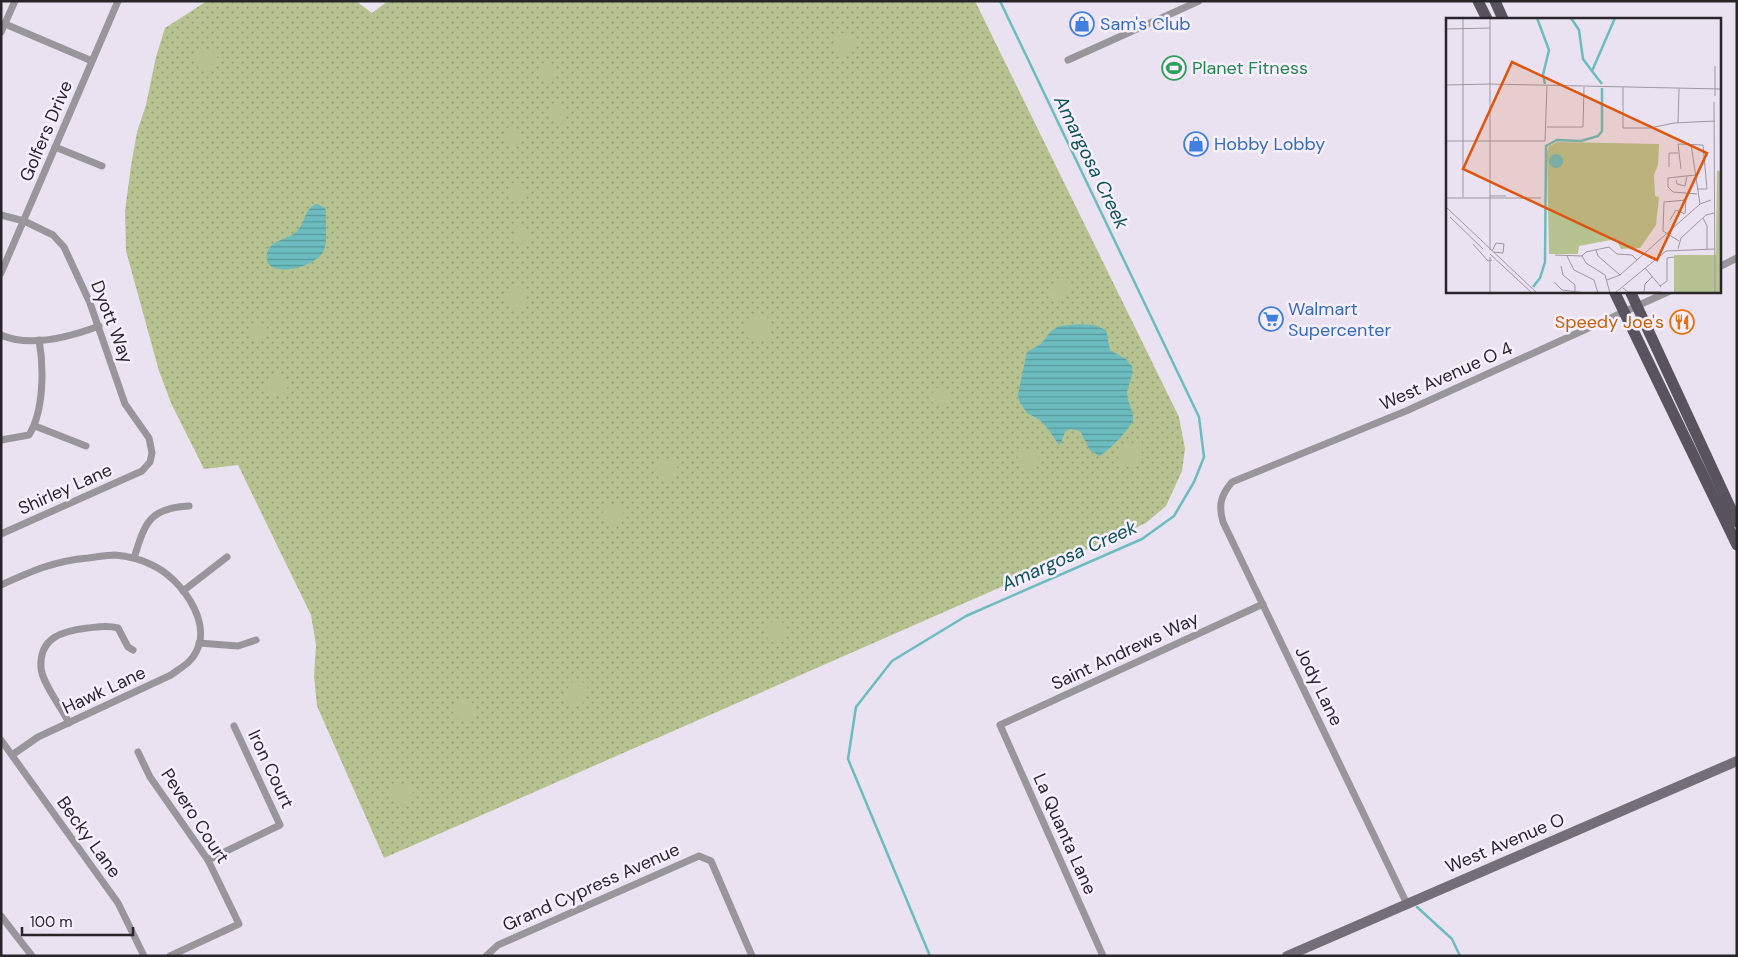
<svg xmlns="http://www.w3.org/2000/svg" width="1738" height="957" font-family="'DM Sans',sans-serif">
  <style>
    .grass { fill: url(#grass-dots) }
    .park { fill: #b6c290 }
    .water { fill: url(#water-rules) }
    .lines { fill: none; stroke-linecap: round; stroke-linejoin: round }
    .stream { stroke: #6cbcbf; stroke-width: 2.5 }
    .minor { stroke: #98959b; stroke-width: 7 }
    .secondary { stroke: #736e77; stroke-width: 10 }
    .primary { stroke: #59535e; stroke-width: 11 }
    .labels { text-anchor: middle; stroke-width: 5; stroke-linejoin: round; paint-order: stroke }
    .shop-label { font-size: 18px; fill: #366cbe; stroke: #f7effd; text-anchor: start }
    .leisure-label { font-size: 18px; fill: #27864d; stroke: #f7effd; text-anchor: start }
    .street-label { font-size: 18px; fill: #29262b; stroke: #f7effd }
    .food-label { font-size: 18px; fill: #c56008; stroke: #f7effd; text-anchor: end }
    .water-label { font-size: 19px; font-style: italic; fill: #0b5356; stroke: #f7effd }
    .inset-river { fill: none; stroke: #6cbcbf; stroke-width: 2.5 }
    .inset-road { fill: none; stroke: #9d97a1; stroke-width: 1 }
    .view { fill: #de560e; fill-opacity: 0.15; stroke: #de560e; stroke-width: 2.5 }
    .inset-edge { fill: none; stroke: #29262b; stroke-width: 2.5 }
  </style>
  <defs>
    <pattern id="grass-dots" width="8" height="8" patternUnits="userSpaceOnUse" patternTransform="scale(1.25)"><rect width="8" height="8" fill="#b6c290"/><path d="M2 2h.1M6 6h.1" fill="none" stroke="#949d76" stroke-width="1.8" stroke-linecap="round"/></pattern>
    <pattern id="water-rules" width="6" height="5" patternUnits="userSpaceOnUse" patternTransform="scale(1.25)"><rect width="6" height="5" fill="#6cbcbf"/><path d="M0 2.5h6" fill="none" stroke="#59999b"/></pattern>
  </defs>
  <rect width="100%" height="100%" fill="#eae2f0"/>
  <path class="grass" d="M207 1H356L372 13 388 1H975L1179 417 1185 449 1182 471 1166 506 1146 523 1131 530 384 858 317 706 314 676 316 645 311 615 238 465 204 469 171 403 159 371 126 251 125 211 131 166 137 132 146 105 156 57 165 28Z"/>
  <g class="park">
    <circle cx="845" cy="44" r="11"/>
    <circle cx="207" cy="61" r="11"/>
    <path d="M542 63 557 68 555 78 551 83 538 75V69Z"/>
    <path d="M556 102 562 106 566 121 563 125 549 118 548 115 551 105Z"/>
    <path d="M516 126 520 134V143L516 146 507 145 504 140 507 128Z"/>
    <circle cx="517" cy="192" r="10"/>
    <path d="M518 226 530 231 528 245H519L514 241V229Z"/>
    <path d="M1062 278 1069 284V292L1064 300 1054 303 1049 296 1055 280Z"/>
    <circle cx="516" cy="298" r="11"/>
    <circle cx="758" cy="328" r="14"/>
    <circle cx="258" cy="332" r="10"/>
    <circle cx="277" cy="384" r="11"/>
    <circle cx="941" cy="397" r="10"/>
    <circle cx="1130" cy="455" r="12"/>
    <circle cx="1028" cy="461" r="11"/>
    <circle cx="667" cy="471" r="11"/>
    <circle cx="613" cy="516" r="11"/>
    <circle cx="777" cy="632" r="11"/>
    <path d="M581 680 588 688 582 704 570 706 565 702V692L572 682Z"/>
    <circle cx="464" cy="710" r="11"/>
    <circle cx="402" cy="795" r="11"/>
  </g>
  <g class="water">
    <path d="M317 204 325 208 326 212C325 223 328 240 324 250 316 269 261 281 267 253 271 239 289 240 297 231 306 222 304 208 317 204Z"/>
    <path d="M1080 324 1094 325 1106 330 1110 350 1126 359 1132 366C1134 376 1128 383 1127 393 1127 402 1134 411 1133 420 1131 428 1107 453 1099 456L1090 450 1080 431 1070 429 1065 432 1061 443 1059 445 1048 429 1040 420 1027 413 1019 401 1018 394 1027 352 1041 344 1051 331 1060 326Z"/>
  </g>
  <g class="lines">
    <g class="stream">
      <path d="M1417 907 1452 939 1460 956"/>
      <path d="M930 956 848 759 856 707 892 661 966 616 1142 539 1174 516 1194 482 1204 457 1199 417 1000 1"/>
    </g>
    <g class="minor">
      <path d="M5 24 92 61"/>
      <path d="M1 32 15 1"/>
      <path d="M1068 60 1199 1"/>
      <path d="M55 147 102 166"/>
      <path d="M1 215 24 221 53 235 64 247 90 303 125 404 149 438 152 453 150 462 142 471 1 534"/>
      <path d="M1719 267 1737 258"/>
      <path d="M1 273 118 1"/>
      <path d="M1 335C31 348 70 337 99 326"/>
      <path d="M35 426 86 446"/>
      <path d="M1 440 29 435C44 411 44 367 39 340"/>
      <path d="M134 558C145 523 149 508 189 506"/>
      <path d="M1 585C32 571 54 561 88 558 97 557 106 555 115 555 127 556 140 559 152 565 179 577 213 621 196 652 191 663 180 668 171 675L38 737 12 755"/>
      <path d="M183 591 227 557"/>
      <path d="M199 643 238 646 256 640"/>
      <path d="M69 723C62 708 42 683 41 668 39 637 63 631 87 628 98 627 107 625 118 628L128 647 133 650"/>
      <path d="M1 740 118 903 144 956"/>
      <path d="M138 752 150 777 208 860 239 924 170 956"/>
      <path d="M208 860 280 825 234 726"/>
      <path d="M1407 904 1223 522C1218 505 1221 495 1232 482L1406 411 1670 291"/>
      <path d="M1 916 32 956"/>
      <path d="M486 956 498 945 699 856 711 861 752 956"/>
      <path d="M1103 956 1000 725 1263 604"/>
    </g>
    <path class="secondary" d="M1287 956 1737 761"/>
    <g class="primary">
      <path d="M1478 1 1487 19"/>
      <path d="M1495 1 1503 19"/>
      <path d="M1614 291 1737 545"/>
      <path d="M1630 291 1737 522"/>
    </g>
  </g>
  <defs>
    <g id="shop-ring" transform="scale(1.25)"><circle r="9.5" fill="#f7effd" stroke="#3f7fe0" stroke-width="1.5"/><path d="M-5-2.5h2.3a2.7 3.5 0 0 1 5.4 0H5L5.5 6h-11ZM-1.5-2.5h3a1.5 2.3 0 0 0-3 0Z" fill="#3f7fe0"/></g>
    <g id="stadium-ring" transform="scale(1.25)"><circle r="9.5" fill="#f7effd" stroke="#2e9e5b" stroke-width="1.5"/><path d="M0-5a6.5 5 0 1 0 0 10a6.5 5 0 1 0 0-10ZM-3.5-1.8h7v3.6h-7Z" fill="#2e9e5b"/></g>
    <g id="supermarket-ring" transform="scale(1.25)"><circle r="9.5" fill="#f7effd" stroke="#3f7fe0" stroke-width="1.5"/><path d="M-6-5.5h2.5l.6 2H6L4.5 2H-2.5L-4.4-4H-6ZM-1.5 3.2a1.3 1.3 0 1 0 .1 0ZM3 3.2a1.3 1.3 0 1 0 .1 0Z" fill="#3f7fe0"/></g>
    <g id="restaurant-ring" transform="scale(1.25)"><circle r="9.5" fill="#f7effd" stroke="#e8710a" stroke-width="1.5"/><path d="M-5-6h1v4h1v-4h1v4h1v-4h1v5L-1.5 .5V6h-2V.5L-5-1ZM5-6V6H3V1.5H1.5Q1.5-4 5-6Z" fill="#e8710a"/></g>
  </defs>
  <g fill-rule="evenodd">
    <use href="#shop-ring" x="1082" y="24"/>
    <use href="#stadium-ring" x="1174" y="68"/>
    <use href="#shop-ring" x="1196" y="144"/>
    <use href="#supermarket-ring" x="1271" y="319"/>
    <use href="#restaurant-ring" x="1682" y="322"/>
  </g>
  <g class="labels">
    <g class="shop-label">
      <text x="1100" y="30">Sam's Club</text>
      <text x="1214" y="150">Hobby Lobby</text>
      <text x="1288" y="315">Walmart<tspan x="1288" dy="21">Supercenter</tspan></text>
    </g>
    <g class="leisure-label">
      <text x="1192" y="74">Planet Fitness</text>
    </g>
    <g class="street-label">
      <text transform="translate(46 131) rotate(-67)" y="6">Golfers Drive</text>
      <text transform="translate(112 322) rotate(69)" y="6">Dyott Way</text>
      <text transform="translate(1446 376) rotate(-24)" y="6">West Avenue O 4</text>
      <text transform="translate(65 489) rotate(-24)" y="6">Shirley Lane</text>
      <text transform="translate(1125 651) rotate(-25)" y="6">Saint Andrews Way</text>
      <text transform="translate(1319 686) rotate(64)" y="6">Jody Lane</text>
      <text transform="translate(104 690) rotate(-25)" y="6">Hawk Lane</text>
      <text transform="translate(271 769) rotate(65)" y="6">Iron Court</text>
      <text transform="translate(195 816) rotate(57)" y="6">Pevero Court</text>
      <text transform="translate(1065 834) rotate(66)" y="6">La Quanta Lane</text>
      <text transform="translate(89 837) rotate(54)" y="6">Becky Lane</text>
      <text transform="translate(1505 843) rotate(-23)" y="6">West Avenue O</text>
      <text transform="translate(591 887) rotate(-24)" y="6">Grand Cypress Avenue</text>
    </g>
    <g class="food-label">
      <text x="1664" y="328">Speedy Joe's</text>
    </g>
    <g class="water-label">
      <text transform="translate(1092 162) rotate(64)" y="7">Amargosa Creek</text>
      <text transform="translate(1069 555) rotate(-24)" y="7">Amargosa Creek</text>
    </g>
  </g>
  <g transform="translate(1446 18)">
    <rect width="275" height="275" fill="#eae2f0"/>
    <path d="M112 124 213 126 212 147 208 157 209 178 213 179 210 207 194 230 175 231 170 221 133 228 132 236H103L101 134 103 128ZM271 153H275V275H228V237H270Z" fill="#b6c290"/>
    <path d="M103 143a7 7 0 1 1 14 0a7 7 0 1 1-14 0Z" fill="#6cbcbf"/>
    <path class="inset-river" d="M91 0 103 32 97 57 99 66M125 0 133 12 137 41 146 53M156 66 146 53 169 0M87 269 94 260 99 244 100 128 111 122 135 123 152 118 156 113V70"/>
    <path class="inset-road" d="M0 11 44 10M44 66 275 71M0 67 44 66M177 69V110H204L228 105 269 103M275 77V102M269 78V48M268 84 269 275M232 105 233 71M101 109H137L138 69M0 123H99L101 68M245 126 254 186M223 149V135H232M235 151 232 126 257 127 261 171H251M222 160V169L227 174 251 176M222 160 249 157M230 162 231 166 239 168 241 158M44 178H60M17 179V0M0 180H95M0 189 91 275M4 199 37 231M257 200 261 208V231M224 202 230 192 239 196M233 223 217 213 218 184 240 182 239 195M27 226 42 243 46 242M232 231 235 220 260 197 268 195M44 232V0M150 232 152 238 174 257M46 233 50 225 58 226 57 235 48 234M44 236 86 275M109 237 136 238M121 238 128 252 148 262 152 275M136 238 140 234 163 229 171 236 186 237 191 242M136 238 140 245 159 257 164 275M115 248 117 257 129 267V273M199 250 215 269M161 262 174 257 254 186 265 182M108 264 116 272 140 275M214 268 221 263V240L228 239M177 270 182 274H215M198 274 199 266 207 258M44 275V239M169 275 220 233 269 231"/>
    <path class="view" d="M66 44 261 135 211 242 17 151Z"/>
    <rect width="275" height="275" class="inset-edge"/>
  </g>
  <rect width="1738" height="957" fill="none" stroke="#29262b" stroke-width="5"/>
  <path d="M22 927v8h111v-8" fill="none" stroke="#29262b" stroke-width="2.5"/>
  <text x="30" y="927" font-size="15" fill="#29262b" stroke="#f7effd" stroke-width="4" paint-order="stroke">100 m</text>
</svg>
